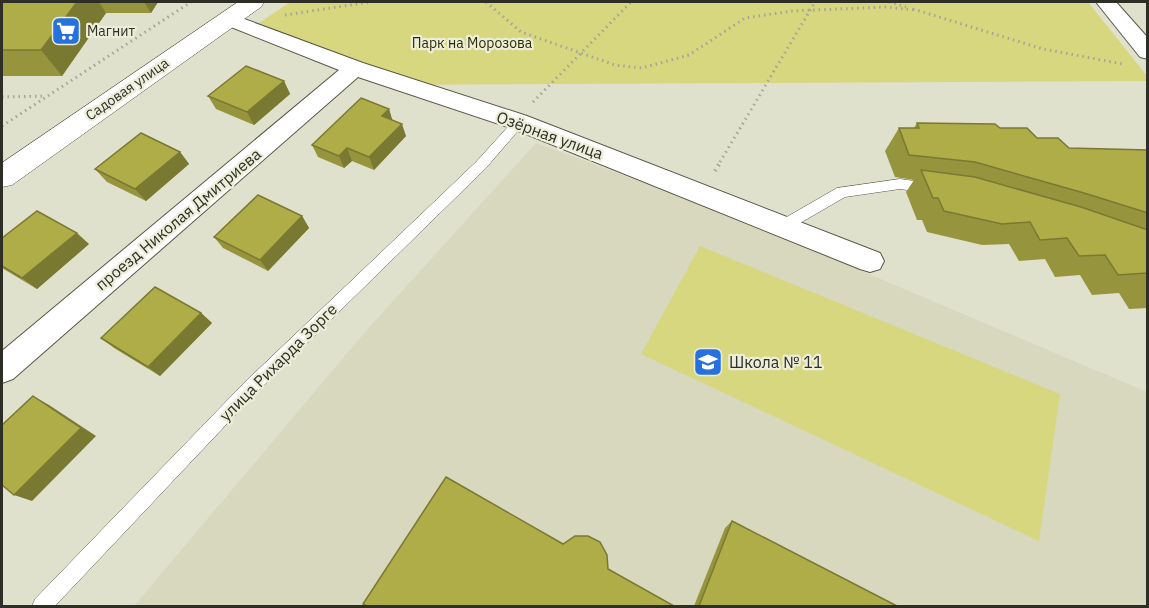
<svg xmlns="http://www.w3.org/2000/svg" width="1149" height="608" font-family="'IBM Plex Sans',sans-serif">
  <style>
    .built { fill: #d7d8bd }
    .green { fill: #d7d780 }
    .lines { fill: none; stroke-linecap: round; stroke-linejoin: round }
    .service-casing { stroke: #585847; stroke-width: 1 }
    .minor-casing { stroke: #585847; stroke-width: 2 }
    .tertiary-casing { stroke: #585847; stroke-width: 1 }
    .path-far1 { stroke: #a4a595; stroke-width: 3; stroke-dasharray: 1.5 4; stroke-linecap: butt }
    .path { stroke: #a4a595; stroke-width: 4; stroke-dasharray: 1.5 4.5; stroke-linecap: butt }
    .service { fill: #fff; fill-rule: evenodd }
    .minor { fill: #fff; fill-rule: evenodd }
    .tertiary { fill: #fff; fill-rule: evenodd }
    .wall { fill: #96953e }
    .shaded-wall { fill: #7a7932 }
    .building { fill: #aead48; stroke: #7a7932; stroke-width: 1.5 }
    .labels { text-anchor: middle; stroke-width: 4.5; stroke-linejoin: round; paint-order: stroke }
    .far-poi-label { font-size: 14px; fill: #2d2e26; stroke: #edeeda; text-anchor: start }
    .far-park-label { font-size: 14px; fill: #2d2c00; stroke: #edeeda }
    .far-street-label { font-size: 14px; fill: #2d2e26; stroke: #edeeda }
    .street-label { font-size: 16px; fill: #2d2e26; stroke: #edeeda }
    .poi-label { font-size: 16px; fill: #2d2e26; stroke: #edeeda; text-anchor: start }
  </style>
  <rect width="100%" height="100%" fill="#e0e1cd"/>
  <path class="built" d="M536 143 720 211 1147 392V606H134L365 332Z"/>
  <g class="green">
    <path d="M290 2H1088L1147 76V81L384 85 259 23Z"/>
    <path d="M700 246 1060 394 1039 541 641 354Z"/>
  </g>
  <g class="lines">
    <g class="service-casing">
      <g id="service">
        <path d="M519 118 525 122 523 125 486 168 258 391 55 606H32L35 599 246 381 476 162 515 119Z"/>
        <path d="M900 179 929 183 936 188 929 193 900 189 845 197 788 230H778L776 226 778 222 837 188Z"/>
      </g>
    </g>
    <g class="minor-casing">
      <g id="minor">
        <path d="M1096 2H1116L1148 38V59L1140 57Z"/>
        <path d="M228 13 363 63 527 116 880 253 884 261 880 269 870 272 860 269 511 128 358 77 13 379 2 383V351L339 70 221 23 218 19 221 15Z"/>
      </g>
    </g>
    <g class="tertiary-casing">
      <path id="tertiary" d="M238 2H264L261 7 12 185 2 187V163Z"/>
    </g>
    <g class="path-far1">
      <path d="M486 2 521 32 615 65 642 68 689 55 745 18 792 11 886 7 915 10"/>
      <path d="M889 2 906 7"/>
      <path d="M913 9 1043 49 1123 64"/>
      <path d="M285 15 370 2"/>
      <path d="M2 97 46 96"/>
      <path d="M533 102 631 2"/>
      <path d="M2 126 191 2"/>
      <path d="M720 162 815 2"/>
    </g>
    <path class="path" d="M715 171 721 161"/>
    <use href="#service" class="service"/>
    <use href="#minor" class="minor"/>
    <use href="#tertiary" class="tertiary"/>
  </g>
  <g class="wall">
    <path d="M2 2H158L151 13H106L62 76H2Z"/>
    <path d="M284 81 290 94 254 125 216 109 208 96Z"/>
    <path d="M389 109 392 120 406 136 374 170 352 161 344 168 318 157 312 145Z"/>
    <path d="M917 123 1000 128 1037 138 1069 148 1148 150V308L1129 309 1119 293 1092 295 1080 275 1055 277 1045 259 1019 261 1009 244 982 245 927 232 922 220H917L906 192 914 180 895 177 885 151 899 128H914Z"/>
    <path d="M180 152 189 164 146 201 107 182 95 169Z"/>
    <path d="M302 216 309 228 268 271 223 248 214 237Z"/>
    <path d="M2 238 89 244 37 289 2 268Z"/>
    <path d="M201 313 212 323 160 376 114 348 101 338Z"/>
    <path d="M732 521 897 606H694L725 528Z"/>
  </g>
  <g class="shaded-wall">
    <path d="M77 2H99L106 13 62 76 41 50Z"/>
    <path d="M144 2H158L151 13Z"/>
    <path d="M284 81 290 94 254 125 247 112Z"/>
    <path d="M389 109 393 122 382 116Z"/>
    <path d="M402 124 406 136 374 170 369 157Z"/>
    <path d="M347 148 352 161 344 168 339 156Z"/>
    <path d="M180 152 189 164 146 201 135 189Z"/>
    <path d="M302 216 309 228 268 271 260 260Z"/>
    <path d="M77 233 89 244 37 289 22 278Z"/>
    <path d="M201 313 212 323 160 376 148 367Z"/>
    <path d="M33 396 49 405 96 436 32 501 14 495Z"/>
  </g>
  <g class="building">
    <path d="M2 2H77L41 50H2Z"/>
    <path d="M246 66 284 81 247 112 208 96Z"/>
    <path d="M361 98 389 109 382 116 402 124 369 157 347 148 339 156 312 145Z"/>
    <path d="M917 123 995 124 1000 128H1027L1037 138H1058L1069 148 1148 150V213L1084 193 975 162 909 155 899 128H919Z"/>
    <path d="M141 133 180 152 135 189 95 169Z"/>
    <path d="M921 170 975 177 1081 207 1148 230V274L1147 273 1118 275 1105 255 1079 256 1067 238 1040 240 1030 222 1002 224 944 211 938 198H933Z"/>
    <path d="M258 195 302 216 260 260 214 237Z"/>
    <path d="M37 211 77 233 22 278 2 266V238Z"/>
    <path d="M155 287 201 313 148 367 101 338Z"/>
    <path d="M33 396 81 428 14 495 2 485V425Z"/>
    <path d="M446 477 563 544 575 536H588L600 542 607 555 608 569 674 606H367L363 604Z"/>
    <path d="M732 521 897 606H699Z"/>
  </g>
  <defs>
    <g id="supermarket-square" transform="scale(1.5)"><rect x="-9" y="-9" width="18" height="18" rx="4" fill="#2671dd" stroke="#edeeda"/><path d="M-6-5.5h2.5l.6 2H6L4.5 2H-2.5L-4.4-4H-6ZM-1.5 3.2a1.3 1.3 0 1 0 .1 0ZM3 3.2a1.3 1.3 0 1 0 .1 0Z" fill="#fff"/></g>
    <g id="school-square" transform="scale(1.5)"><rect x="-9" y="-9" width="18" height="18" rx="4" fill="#2671dd" stroke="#edeeda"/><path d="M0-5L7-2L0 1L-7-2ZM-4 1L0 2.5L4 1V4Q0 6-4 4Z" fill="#fff"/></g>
  </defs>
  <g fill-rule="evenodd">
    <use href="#supermarket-square" x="66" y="31"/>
    <use href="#school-square" x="708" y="362"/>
  </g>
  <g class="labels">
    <g class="far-poi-label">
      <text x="87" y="36">Магнит</text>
    </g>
    <g class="far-park-label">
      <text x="472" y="48">Парк на Морозова</text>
    </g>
    <g class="far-street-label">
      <text transform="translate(127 89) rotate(-35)" y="5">Садовая улица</text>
    </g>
    <g class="street-label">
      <text transform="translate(550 135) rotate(20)" y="6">Озёрная улица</text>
      <text transform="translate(178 219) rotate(-40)" y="6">проезд Николая Дмитриева</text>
      <text transform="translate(278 362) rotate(-45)" y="6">улица Рихарда Зорге</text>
    </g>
    <g class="poi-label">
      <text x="729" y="368">Школа № 11</text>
    </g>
  </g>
  <rect width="1149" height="608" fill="none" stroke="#2d2e26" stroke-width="6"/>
</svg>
